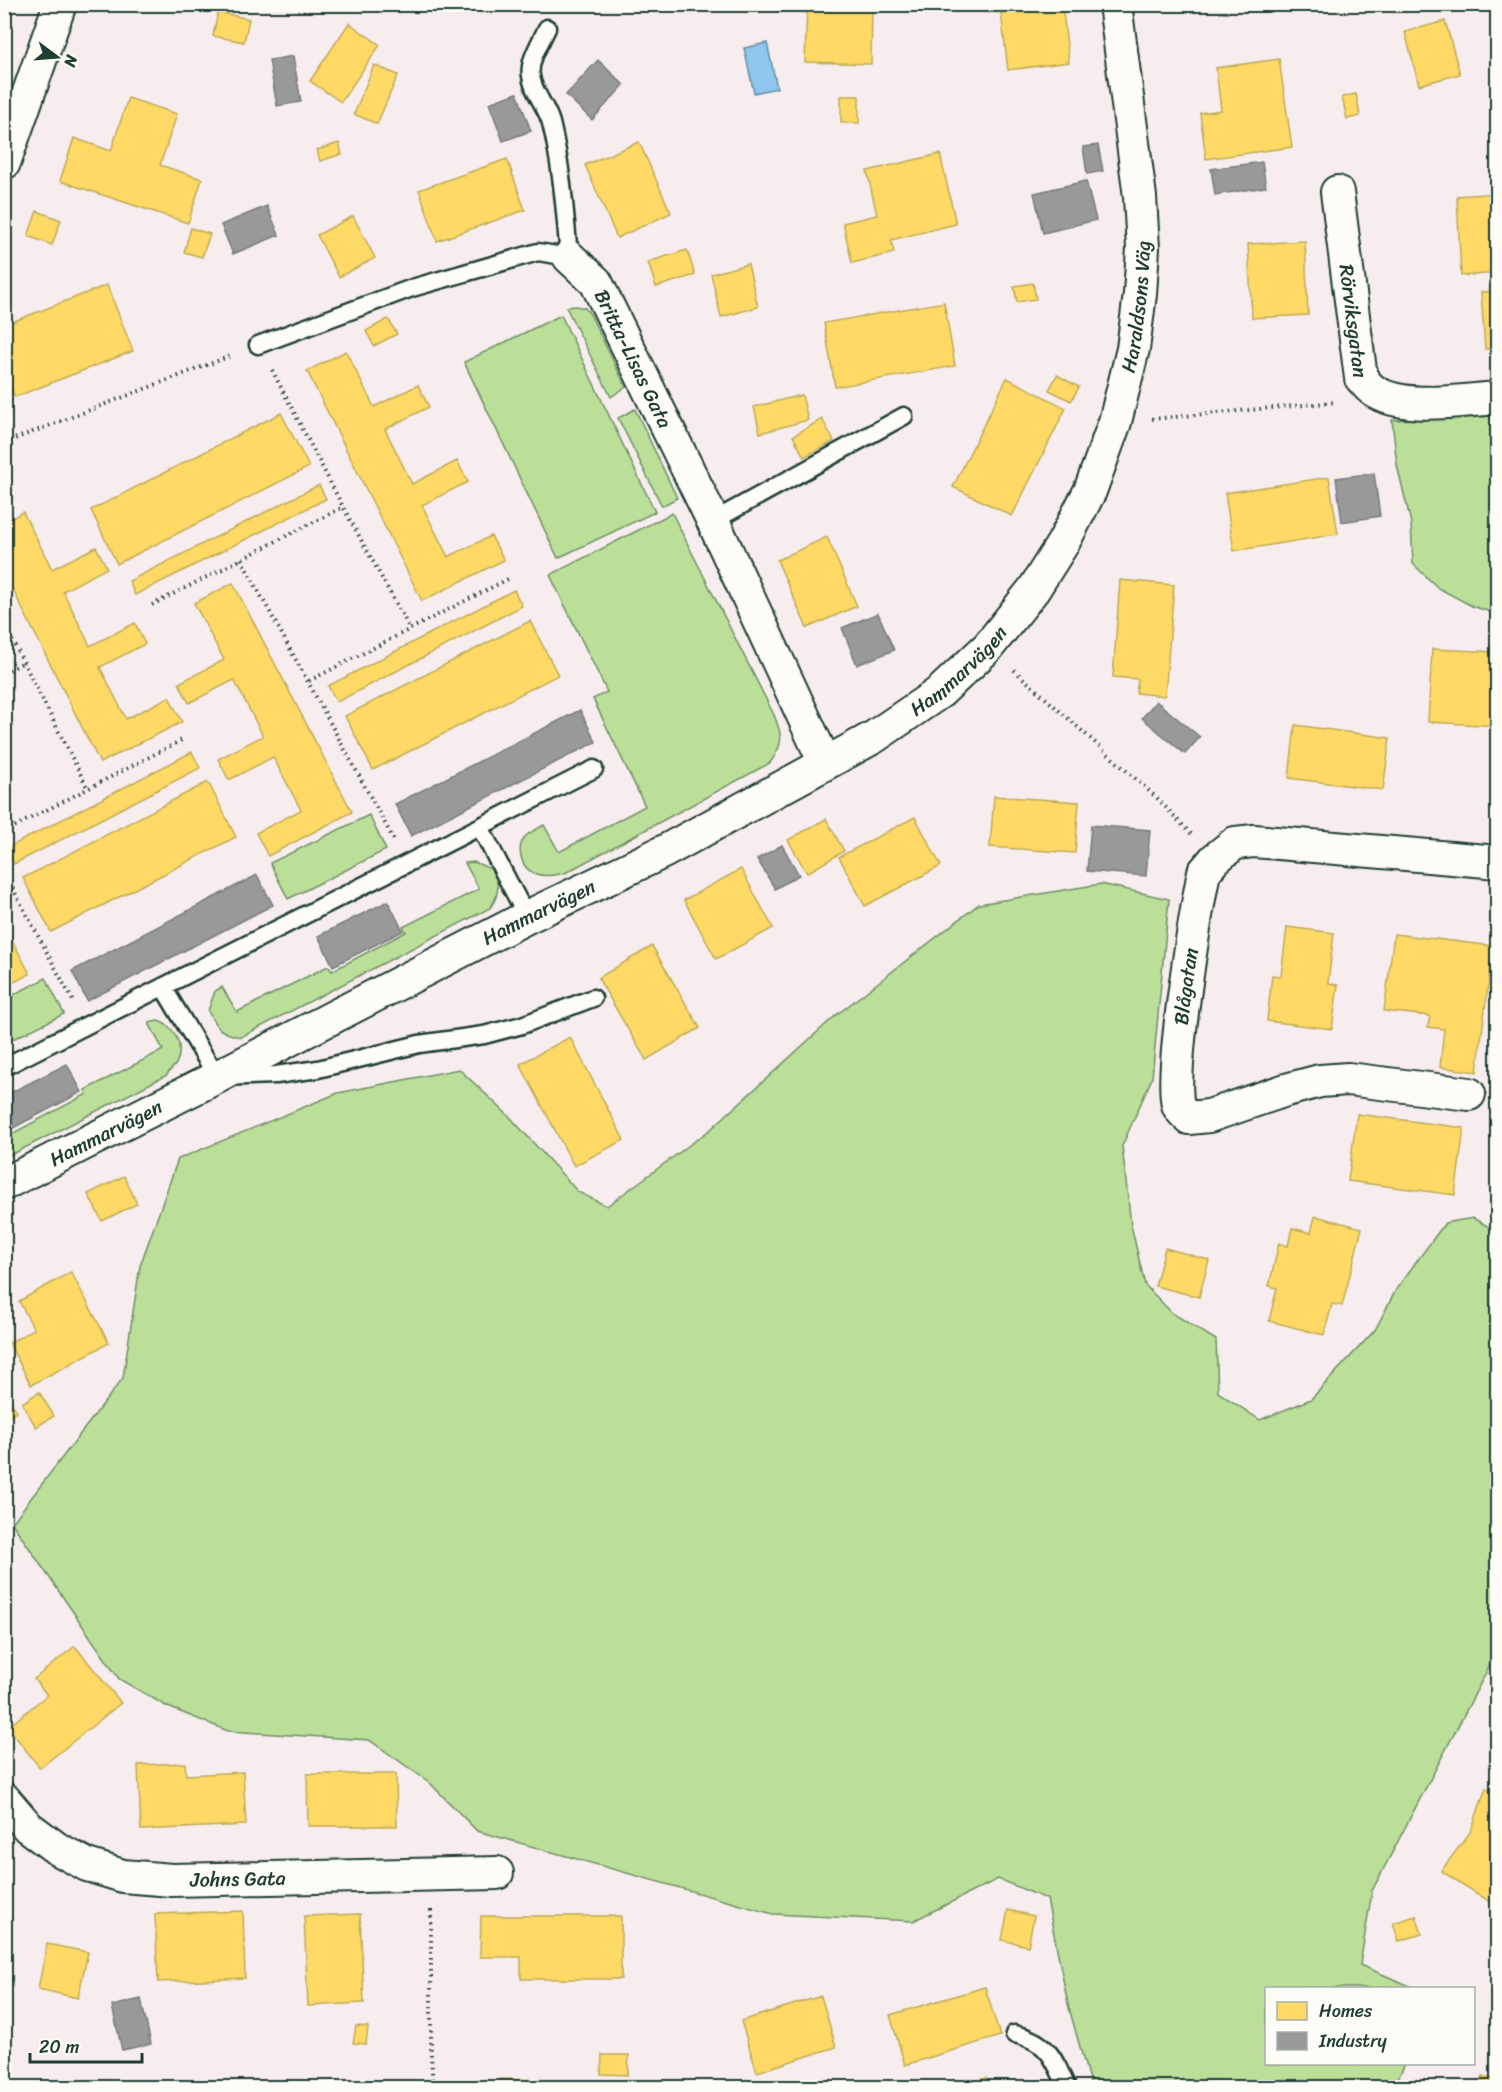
<svg xmlns="http://www.w3.org/2000/svg" width="1502" height="2092" font-family="Sriracha,sans-serif">
  <style>
    .green { fill: #bbde98; stroke: #6d8e66; stroke-width: 1.5 }
    .water { fill: #8ec6ed; stroke: #628fa3; stroke-width: 1.5 }
    .homes { fill: #ffd966; stroke: #bcaa57; stroke-width: 1.5 }
    .industry { fill: #999; stroke: #747d7b; stroke-width: 1.5 }
    .lines { fill: none; stroke-linecap: round; stroke-linejoin: round }
    .lane-casing { stroke: #1f3d34; stroke-width: 21 }
    .street-casing { stroke: #1f3d34; stroke-width: 36 }
    .path { stroke: #1f3d34; stroke-width: 4; stroke-dasharray: 1.5 4.5; stroke-linecap: butt }
    .lane { stroke: #fdfcf7; stroke-width: 16 }
    .street { stroke: #fdfcf7; stroke-width: 32 }
    .labels { text-anchor: middle; stroke-width: 6; stroke-linejoin: round; paint-order: stroke }
    .street-label { font-size: 20px; fill: #1f3d34; stroke: #fdfcf7 }
  </style>
  <rect width="100%" height="100%" fill="#f8edee"/>
  <filter id="ink" filterUnits="userSpaceOnUse"><feTurbulence type="fractalNoise" baseFrequency=".0167" numOctaves="2"/><feDisplacementMap in="SourceGraphic" scale="12" xChannelSelector="R" yChannelSelector="G"/><feConvolveMatrix kernelMatrix="1 2 1 2 8 2 1 2 1" color-interpolation-filters="sRGB"/></filter>
  <g filter="url(#ink)">
    <g class="green">
      <path d="M576 306 585 308 590 314 626 387 611 397 566 307Z"/>
      <path d="M561 315 655 512 558 558 464 362Z"/>
      <path d="M635 409 677 498 662 506 618 418Z"/>
      <path d="M1497 416H1498L1497 614 1472 606 1438 588 1413 564 1411 523 1397 465 1392 420Z"/>
      <path d="M672 513 774 715C783 737 784 743 770 763L565 873C555 875 546 877 536 874 520 869 515 846 527 835 532 831 539 828 544 825L559 852 645 806 593 699 607 692 550 575Z"/>
      <path d="M369 815 386 850 288 899 270 863Z"/>
      <path d="M474 862 491 869C500 883 500 894 490 908L241 1037C221 1033 217 1030 208 1011L215 991 222 987 237 1012 328 966 332 971 406 932 403 927 479 889 465 863Z"/>
      <path d="M1101 884 1169 899 1152 1078 1122 1146 1131 1225 1145 1285 1172 1313 1216 1340 1218 1392 1260 1420 1311 1399 1375 1330 1397 1288 1445 1223 1473 1218 1491 1228 1497 1247 1498 1633 1492 1661 1372 1891 1360 1965 1415 1988H1266V2064H1405L1394 2087H1091L1068 2004 1047 1899 998 1879 913 1921 773 1914 477 1831 429 1782 369 1740 228 1731 168 1707 119 1679 12 1523 123 1378 140 1266 178 1159 338 1093 459 1069 510 1117 578 1192 607 1206 711 1129 835 1016 979 904Z"/>
      <path d="M46 978 64 1014 5 1043V999Z"/>
      <path d="M158 1021C175 1026 185 1047 176 1064 174 1067 169 1071 167 1075L5 1158V1130L6 1129 10 1135 87 1094 85 1090 163 1050 149 1023Z"/>
    </g>
    <path class="water" d="M767 43 777 88 754 93 744 48Z"/>
    <g class="homes">
      <path d="M807 4H872L871 64 805 62Z"/>
      <path d="M1000 4H1062L1069 62 1008 70Z"/>
      <path d="M218 12 249 19 244 42 213 36Z"/>
      <path d="M1445 21 1460 74 1419 85 1405 32Z"/>
      <path d="M349 23 380 45 341 102 310 81Z"/>
      <path d="M1279 59 1292 147 1206 159 1200 113 1221 110 1216 68Z"/>
      <path d="M374 65 398 75 377 124 354 114Z"/>
      <path d="M1356 94 1360 116 1347 119 1342 97Z"/>
      <rect x="841" y="96" width="18" height="27"/>
      <path d="M128 98 177 114 160 165 202 179 188 223 60 181 74 138 111 151Z"/>
      <path d="M639 142 671 213 617 238 585 165Z"/>
      <path d="M339 143 342 154 320 161 317 150Z"/>
      <path d="M940 154 956 224 891 240 894 253 852 263 843 223 877 215 867 171Z"/>
      <path d="M507 159 525 210 437 241 419 190Z"/>
      <path d="M1498 193V273L1461 276 1457 196Z"/>
      <path d="M37 211 61 220 52 245 28 236Z"/>
      <path d="M353 216 375 258 339 277 317 235Z"/>
      <path d="M191 228 210 234 202 257 184 252Z"/>
      <path d="M1305 241 1308 315 1252 318 1248 244Z"/>
      <path d="M687 250 695 275 656 287 648 262Z"/>
      <path d="M748 264 758 307 721 317 711 274Z"/>
      <path d="M1033 283 1036 299 1017 302 1014 286Z"/>
      <path d="M107 285 133 351 15 397 4 371V325Z"/>
      <path d="M1498 291V348L1485 349 1481 292Z"/>
      <path d="M944 302 955 366 835 387 824 323Z"/>
      <path d="M388 319 397 334 374 346 366 331Z"/>
      <path d="M346 351 374 407 418 385 429 407 385 429 412 484 457 461 468 482 422 505 448 557 491 536 504 560 422 601 307 371Z"/>
      <path d="M1057 375 1079 387 1071 401 1049 390Z"/>
      <path d="M1007 378 1066 408 1012 516 953 487Z"/>
      <path d="M802 395 808 420 760 433 754 407Z"/>
      <path d="M281 413 309 467 117 564 91 510Z"/>
      <path d="M822 419 834 441 804 457 793 436Z"/>
      <path d="M1329 477 1338 534 1234 551 1225 493Z"/>
      <path d="M319 485 326 499 135 595 129 581Z"/>
      <path d="M23 512 52 569 96 547 107 568 63 591 90 646 135 623 145 644 100 667 126 719 169 697 182 722 100 763 4 572V522Z"/>
      <path d="M827 537 857 606 807 628 777 560Z"/>
      <path d="M1120 580 1174 585 1165 696 1136 693 1138 679 1113 677Z"/>
      <path d="M233 583 352 812 268 856 256 833 301 810 273 757 229 780 218 759 263 736 234 680 189 703 179 683 224 660 194 603Z"/>
      <path d="M514 590 522 606 337 702 328 686Z"/>
      <path d="M530 621 558 675 373 770 345 716Z"/>
      <path d="M1432 649 1498 652V726L1428 722Z"/>
      <path d="M1295 725 1390 738 1383 790 1289 778Z"/>
      <path d="M192 752 200 768 14 864 7 848Z"/>
      <path d="M208 782 236 837 51 932 23 878Z"/>
      <path d="M994 796 1079 802 1075 853 990 847Z"/>
      <path d="M915 817 941 866 865 906 839 857Z"/>
      <path d="M826 819 844 851 807 873 788 840Z"/>
      <path d="M741 869 773 928 716 959 684 900Z"/>
      <path d="M4 925 30 974 4 987Z"/>
      <path d="M1287 927 1334 933 1328 983 1338 985 1332 1029 1267 1021 1272 975 1281 976Z"/>
      <path d="M1394 934 1493 946 1477 1072 1440 1067 1444 1029 1428 1027 1430 1016 1384 1011Z"/>
      <path d="M652 946 700 1028 646 1060 598 978Z"/>
      <path d="M570 1037 624 1140 574 1166 520 1064Z"/>
      <path d="M1357 1114 1464 1128 1455 1195 1348 1181Z"/>
      <path d="M124 1176 137 1204 102 1221 88 1194Z"/>
      <path d="M1315 1216 1362 1228 1342 1306 1332 1304 1324 1335 1269 1321 1277 1288 1269 1286 1279 1243 1288 1246 1292 1228 1311 1233Z"/>
      <path d="M1165 1248 1209 1260 1199 1297 1155 1286Z"/>
      <path d="M71 1272 109 1343 31 1385 9 1343 34 1329 19 1301Z"/>
      <path d="M4 1392 17 1411 4 1420Z"/>
      <path d="M39 1392 54 1416 36 1427 22 1403Z"/>
      <path d="M75 1646 121 1703 40 1768 8 1727 47 1695 34 1679Z"/>
      <path d="M185 1763 186 1775 243 1772 246 1825 141 1830 138 1765Z"/>
      <path d="M307 1774H396L397 1826H308Z"/>
      <path d="M1486 1788 1498 1792V1894L1492 1903 1441 1871 1471 1831Z"/>
      <path d="M1008 1910 1034 1916 1028 1946 1002 1940Z"/>
      <path d="M243 1911 245 1978 158 1982 155 1914Z"/>
      <path d="M360 1914 364 2003 308 2006 304 1916Z"/>
      <path d="M481 1916H621V1979H521V1957H480Z"/>
      <path d="M1416 1916 1422 1934 1399 1941 1393 1923Z"/>
      <path d="M47 1944 88 1952 78 1998 38 1989Z"/>
      <path d="M985 1987 1000 2036 905 2065 890 2015Z"/>
      <path d="M821 1996 836 2047 757 2072 741 2021Z"/>
      <path d="M356 2026 368 2027 366 2044 353 2043Z"/>
      <path d="M602 2055H629L628 2075 601 2074Z"/>
      <path d="M1483 2076 1498 2080V2088H1480Z"/>
      <path d="M986 2078 989 2088H955Z"/>
      <path d="M500 2079 580 2082V2088H500Z"/>
    </g>
    <g class="industry">
      <path d="M293 56 301 102 277 106 269 60Z"/>
      <path d="M598 60 624 85 592 120 566 95Z"/>
      <path d="M517 93 531 131 503 141 489 103Z"/>
      <path d="M1098 145 1103 171 1087 174 1083 147Z"/>
      <path d="M1262 162 1266 187 1215 195 1211 169Z"/>
      <path d="M1086 181 1096 220 1043 233 1034 193Z"/>
      <path d="M267 206 279 235 233 254 221 225Z"/>
      <path d="M1374 473 1380 516 1342 522 1336 478Z"/>
      <path d="M878 613 894 650 857 665 842 628Z"/>
      <path d="M1156 701 1200 737 1185 754 1142 718Z"/>
      <path d="M580 710 596 742 411 836 395 804Z"/>
      <path d="M1091 825 1150 830 1146 876 1087 871Z"/>
      <path d="M782 845 799 875 775 889 757 859Z"/>
      <path d="M257 875 273 905 87 1001 72 971Z"/>
      <path d="M388 901 403 931 333 966 318 936Z"/>
      <path d="M67 1064 82 1092 13 1128 4 1112V1096Z"/>
      <path d="M141 1999 151 2044 122 2050 112 2006Z"/>
    </g>
    <g class="lines">
      <g class="lane-casing">
        <g id="lane">
          <path d="M258 345 412 288 538 252 569 257C565 212 562 167 551 123 547 107 533 93 531 76 528 61 541 42 547 28"/>
          <path d="M713 521 904 416"/>
          <path d="M480 827 527 917"/>
          <path d="M163 987 217 1077 276 1075 318 1069 419 1044 484 1035 522 1025 593 998"/>
          <path d="M4 1067 594 769"/>
          <path d="M1014 2034C1048 2041 1054 2058 1067 2088"/>
        </g>
      </g>
      <g class="street-casing">
        <g id="street">
          <path d="M4 163 60 4"/>
          <path id="s1" d="M1337 192 1361 378C1365 382 1369 388 1374 391 1404 411 1463 400 1498 398"/>
          <path id="s2" d="M569 257 596 282 713 521 825 763"/>
          <path id="s3" d="M1469 1094 1348 1079 1320 1081 1286 1090 1209 1116 1189 1118C1186 1115 1181 1111 1179 1107 1167 1084 1197 907 1204 872L1215 859 1235 843 1254 841 1498 862"/>
          <path id="s4" d="M4 1184 217 1077 527 917 665 851 874 737 940 692 988 647 1034 589 1063 543 1090 491 1115 422 1133 349 1140 294 1143 248 1140 197 1115 4"/>
          <path id="s5" d="M4 1799 28 1827 56 1848 87 1865 123 1876 172 1880 497 1873"/>
        </g>
      </g>
      <g class="path">
        <path d="M272 370 343 507 410 629"/>
        <path d="M1152 419 1336 402"/>
        <path d="M4 443 233 355"/>
        <path d="M241 559 394 840"/>
        <path d="M152 605 343 507"/>
        <path d="M4 624 88 789"/>
        <path d="M1014 670 1158 799 1191 834"/>
        <path d="M4 673 24 662"/>
        <path d="M309 681 508 579"/>
        <path d="M4 832 182 740"/>
        <path d="M4 872 73 1001"/>
        <path d="M431 1910V2055L433 2088"/>
      </g>
      <use href="#lane" class="lane"/>
      <use href="#street" class="street"/>
    </g>
  </g>
  <g class="labels">
    <g class="street-label">
      <text dy="7" stroke="none"><textPath href="#s4" startOffset="1502">Haraldsons Väg</textPath></text>
      <text dy="7" stroke="none"><textPath href="#s1" startOffset="130">Rörviksgatan</textPath></text>
      <text dy="7" stroke="none"><textPath href="#s2" startOffset="122">Britta-Lisas Gata</textPath></text>
      <text dy="7" stroke="none"><textPath href="#s4" startOffset="1086">Hammarvägen</textPath></text>
      <text dy="7" stroke="none"><textPath href="#s4" startOffset="600">Hammarvägen</textPath></text>
      <text dy="7" stroke="none"><textPath href="#s3" startOffset="423">Blågatan</textPath></text>
      <text dy="7" stroke="none"><textPath href="#s4" startOffset="114">Hammarvägen</textPath></text>
      <text dy="7" stroke="none"><textPath href="#s5" startOffset="260">Johns Gata</textPath></text>
    </g>
  </g>
  <rect width="1502" height="2092" fill="none" stroke="#fdfcf7" stroke-width="24"/>
  <rect x="12" y="12" width="1478" height="2068" fill="none" stroke="#1f3d34" stroke-width="2" filter="url(#ink)"/>
  <rect x="1265" y="1987" width="210" height="78" fill="#fdfcf7" stroke="#a4b0a9" stroke-width="1.5"/>
  <rect x="1277" y="2002" width="30" height="18" fill="#ffd966" stroke="#a4b0a9" stroke-width="1.5"/>
  <text x="1319" y="2017" font-size="18" fill="#1f3d34">Homes</text>
  <rect x="1277" y="2032" width="30" height="18" fill="#999999" stroke="#a4b0a9" stroke-width="1.5"/>
  <text x="1319" y="2047" font-size="18" fill="#1f3d34">Industry</text>
  <g transform="translate(57 57) rotate(106)" stroke="#fdfcf7" stroke-width="4.5" paint-order="stroke">
  <path d="M0-4.5L10 22L0 15L-10 22Z" fill="#1f3d34"/>
  <text y="-9" font-size="16" font-weight="bold" text-anchor="middle" fill="#1f3d34">N</text>
  </g>
  <path d="M30 2053v9h112v-9" fill="none" stroke="#1f3d34" stroke-width="3"/>
  <text x="39" y="2053" font-size="18" fill="#1f3d34" stroke="#fdfcf7" stroke-width="4.5" paint-order="stroke">20 m</text>
</svg>
